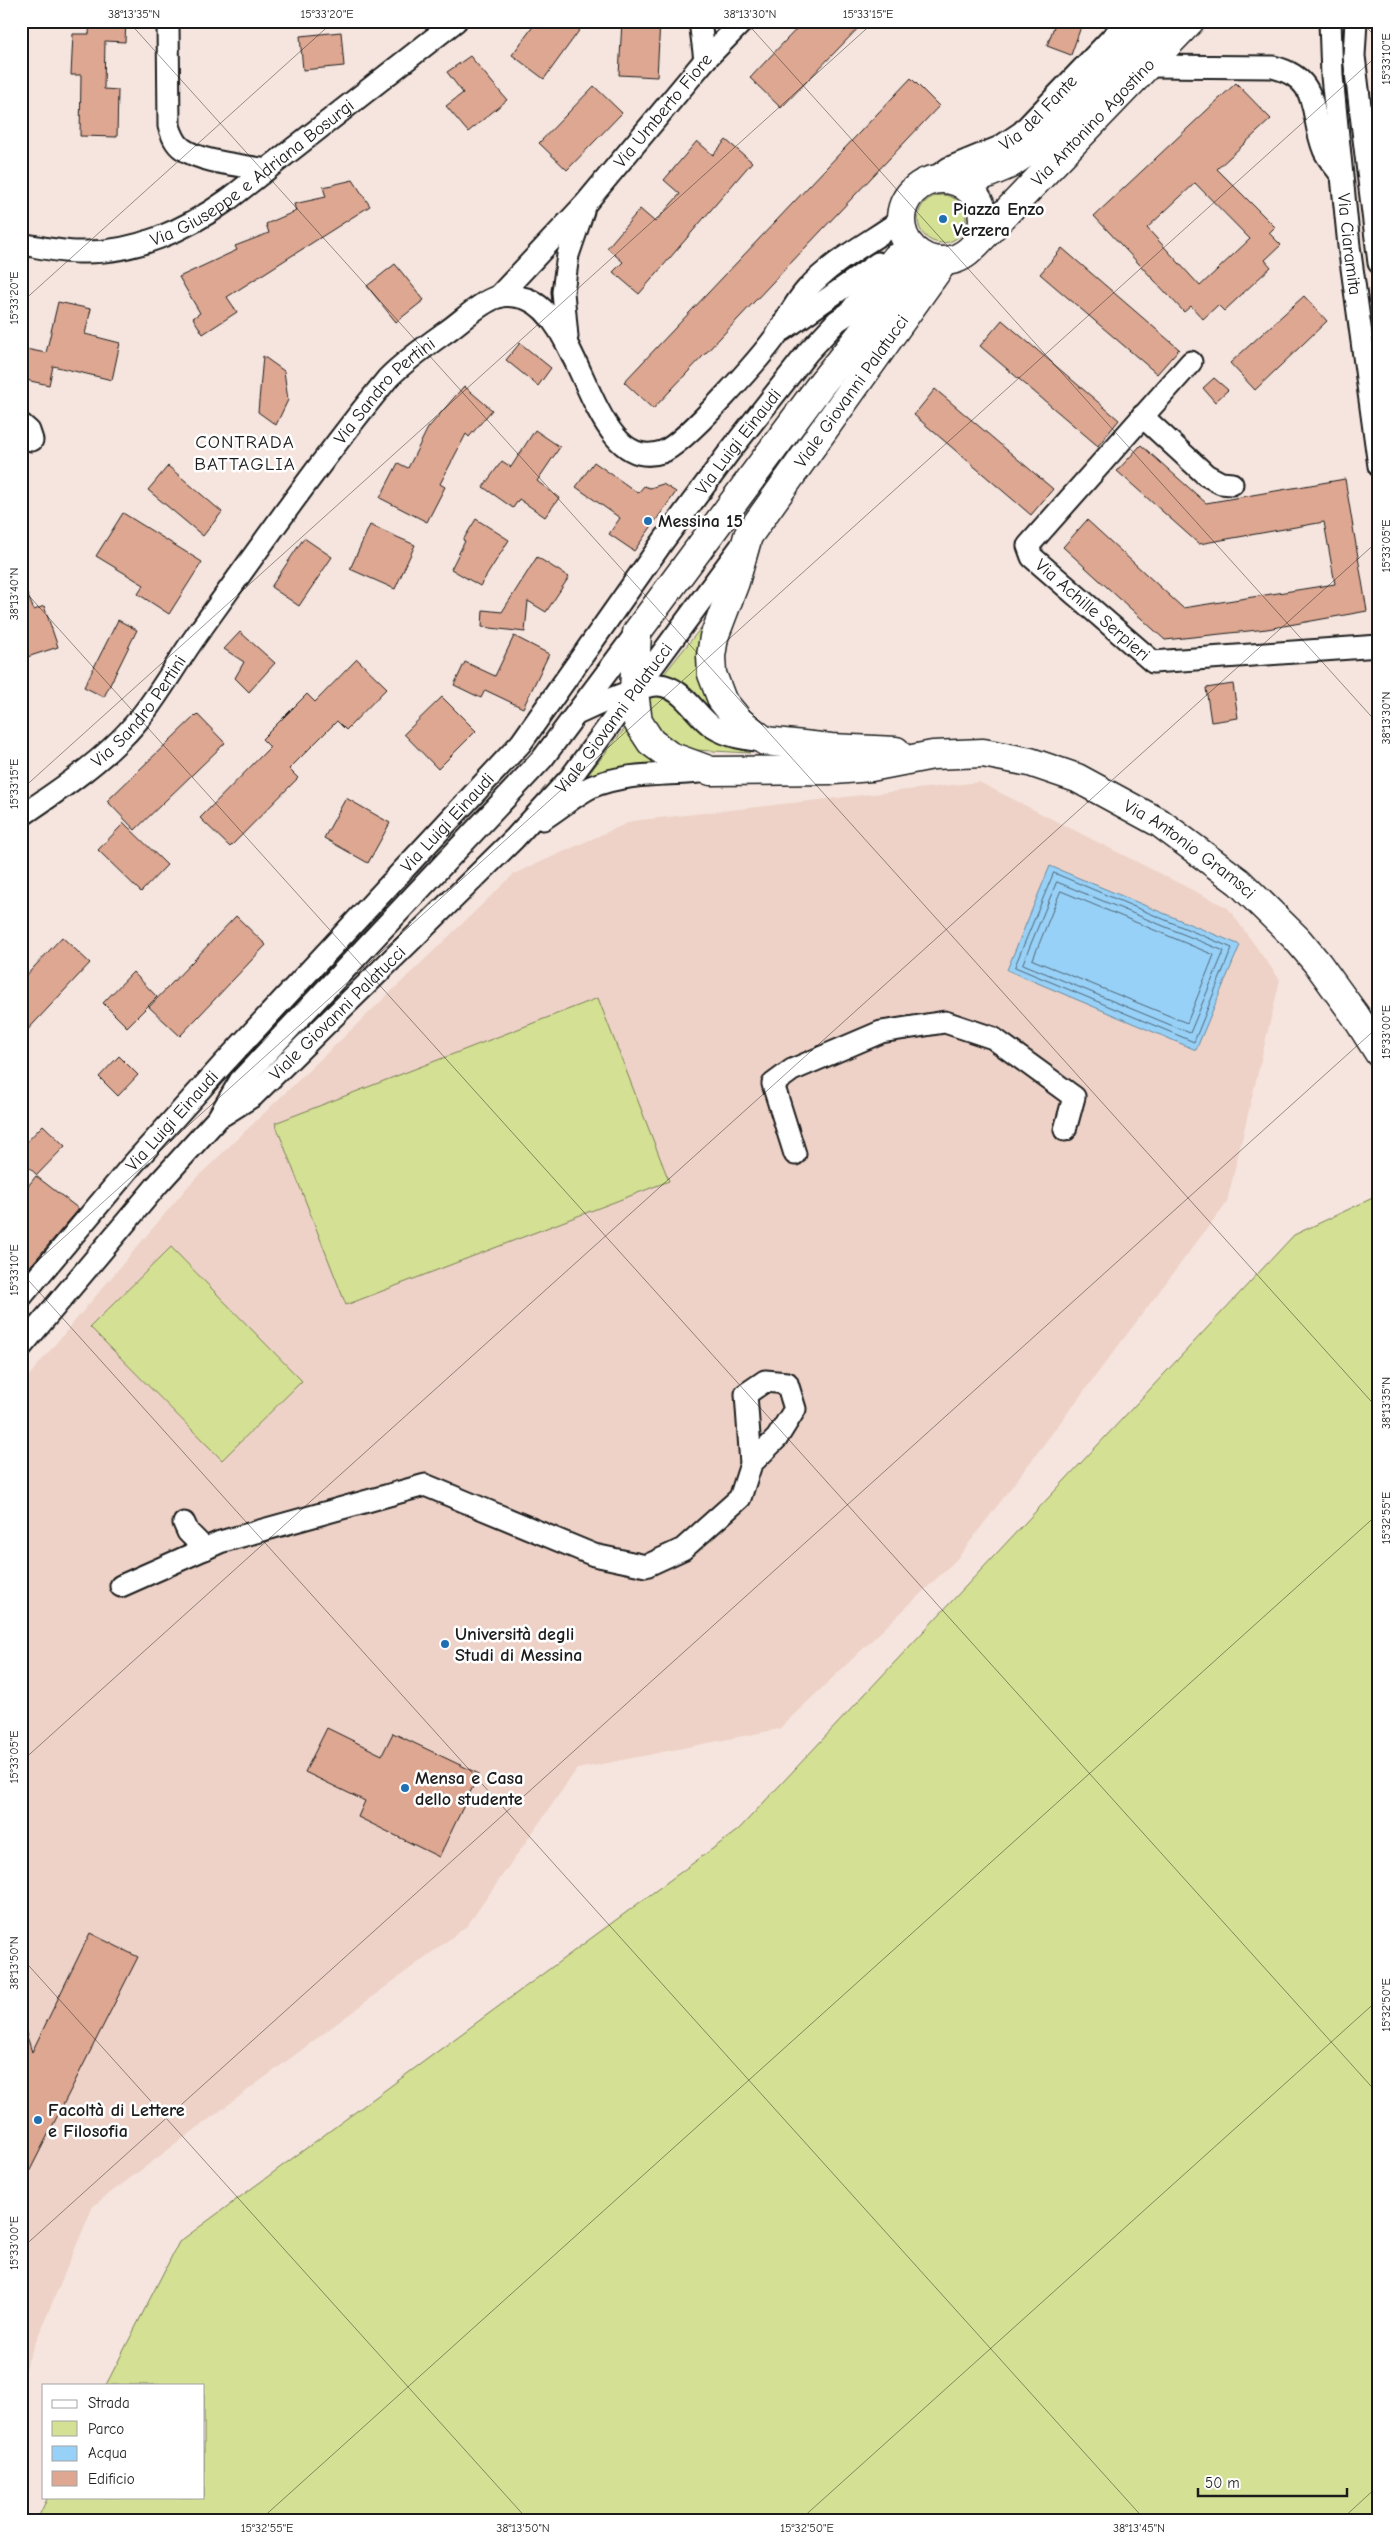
<svg xmlns="http://www.w3.org/2000/svg" width="1400" height="2541" font-family="'Comic Neue',sans-serif">
  <style>
    .built { fill: #eed2c7 }
    .green { fill: #d4e093; stroke: #787e58 }
    .water { fill: #98d1f7; stroke: #66899f }
    .lines { fill: none; stroke-linecap: round; stroke-linejoin: round }
    .shore { stroke: #4e6474; stroke-width: 1 }
    .building { fill: #dda792; stroke: #1c1c1c; fill-rule: evenodd }
    .minor-casing { stroke: #1c1c1c; stroke-width: 25 }
    .major-casing { stroke: #1c1c1c; stroke-width: 31 }
    .minor { stroke: #fff; stroke-width: 21 }
    .major { stroke: #fff; stroke-width: 28 }
    .ticks { fill: none; stroke: #1c1c1c; stroke-width: 1; stroke-opacity: 0.45 }
    .poi-dot { fill: #1f6fb2; stroke: #fff; stroke-width: 2 }
    .labels { text-anchor: middle; stroke-width: 5; stroke-linejoin: round; paint-order: stroke }
    .street-label { font-size: 18px; fill: #1c1c1c; stroke: #fff }
    .poi-label { font-size: 18px; font-weight: bold; fill: #1c1c1c; stroke: #fff; text-anchor: start }
    .neighbourhood-label { font-size: 19px; letter-spacing: 1px; fill: #1c1c1c; stroke: #fff }
    .neatline { fill: none; stroke: #1c1c1c; stroke-width: 2 }
    .ticks-label { font-size: 12px; text-anchor: middle; fill: #1c1c1c }
  </style>
  <rect width="100%" height="100%" fill="#f5e5de"/>
  <filter id="ink" filterUnits="userSpaceOnUse"><feTurbulence type="fractalNoise" baseFrequency=".02" numOctaves="2"/><feDisplacementMap in="SourceGraphic" scale="10" xChannelSelector="R" yChannelSelector="G"/><feConvolveMatrix kernelMatrix="1 2 1 2 8 2 1 2 1" color-interpolation-filters="sRGB"/></filter>
  <g filter="url(#ink)">
    <path class="built" d="M979 782 1228 908 1280 980 1227 1202 957 1559 779 1729 577 1769 467 1926 93 2206 21 2377V1385L189 1185 514 874 632 821Z"/>
    <g class="green">
      <circle cx="942" cy="219" r="24"/>
      <path d="M704 624 700 669 712 709 683 684 664 674Z"/>
      <path d="M648 695C677 697 687 723 709 737 722 744 736 748 750 753L695 750 676 745 652 725Z"/>
      <path d="M627 726 658 763 613 768 587 776Z"/>
      <path d="M598 998 669 1181 346 1305 275 1123Z"/>
      <path d="M1379 1195V2520H37L48 2497H204V2385H106L179 2242 738 1830 1294 1235Z"/>
      <path d="M171 1247 302 1381 222 1460 90 1327Z"/>
    </g>
    <path class="water" d="M1050 866 1240 945 1196 1050 1007 970Z"/>
    <g class="lines">
      <g class="shore">
        <path d="M1054 873 1232 948 1194 1042 1015 967Z"/>
        <path d="M1057 882 1224 951 1190 1033 1023 964Z"/>
        <path d="M1061 891 1214 955 1187 1023 1033 960Z"/>
      </g>
    </g>
    <g class="building">
      <path d="M90 21H126L125 42 105 41 104 89 118 90 117 137 80 136 81 75H71L73 34H89Z"/>
      <path d="M537 21H586L544 79 512 55Z"/>
      <path d="M622 21H660L657 77 619 75Z"/>
      <path d="M804 21H865L781 108 750 78Z"/>
      <path d="M1056 21H1083L1071 55 1047 46Z"/>
      <path d="M341 32 344 66 303 70 300 36Z"/>
      <path d="M470 56 507 100 468 132 446 106 463 93 447 72Z"/>
      <path d="M911 78 939 106 653 409 624 382Z"/>
      <path d="M1236 83 1271 119 1217 169 1275 227 1269 233 1281 245 1265 260 1271 267 1224 311 1218 305 1203 319 1191 306 1184 312 1094 216ZM1195 183 1250 239 1200 286 1147 228Z"/>
      <path d="M594 86 622 113 567 170 539 143Z"/>
      <path d="M726 140 752 162 639 294 613 272 623 262 607 248 640 209 655 222 680 194 664 180 697 141 713 155Z"/>
      <path d="M353 180 370 206 227 297 237 312 203 334 193 318 200 313 179 277 237 250 235 246 269 233 266 224 296 211 294 204 326 197 323 187Z"/>
      <path d="M1062 248 1179 349 1157 374 1040 274Z"/>
      <path d="M395 264 424 300 396 322 367 286Z"/>
      <path d="M1304 296 1327 321 1255 390 1230 363Z"/>
      <path d="M58 302 91 309 85 334 120 343 112 380 53 366 49 385 21 379V348L46 353Z"/>
      <path d="M1002 320 1119 420 1098 446 980 346Z"/>
      <path d="M520 343 551 368 538 386 506 360Z"/>
      <path d="M263 356 284 371 288 400 276 425 258 412Z"/>
      <path d="M1214 378 1228 390 1215 402 1203 388Z"/>
      <path d="M464 386 492 410 469 437 466 434 440 484 445 487 427 522 380 498 398 463 408 468 428 428Z"/>
      <path d="M935 389 1053 489 1031 515 914 415Z"/>
      <path d="M535 430 560 447 537 481 559 498 545 517 519 499 513 508 483 487 502 461 511 467Z"/>
      <path d="M1141 445 1206 503 1345 479 1367 611 1267 629 1165 640 1063 547 1087 520 1183 608 1335 584 1324 522 1199 544 1117 471Z"/>
      <path d="M594 462 638 493 644 486 650 488 663 484 676 492 634 551 609 534 620 518 576 487Z"/>
      <path d="M168 466 222 512 203 536 148 490Z"/>
      <path d="M123 513 202 562 169 614 138 594 144 585 96 556Z"/>
      <path d="M476 519 509 540 480 586 451 569 465 541 463 540Z"/>
      <path d="M370 525 415 545 395 589 350 569Z"/>
      <path d="M304 538 332 557 299 606 271 587Z"/>
      <path d="M537 557 569 577 546 612 528 601 525 632 482 627 483 610 502 612Z"/>
      <path d="M21 580 34 610 44 606 58 647 21 659Z"/>
      <path d="M118 620 137 630 104 697 84 687Z"/>
      <path d="M240 632 275 663 249 692 235 678 244 662 224 649Z"/>
      <path d="M514 636 549 654 523 708 485 690 481 698 454 685 465 662 495 676Z"/>
      <path d="M357 659 387 688 346 730 337 721 289 769 298 778 230 847 200 818 270 747 262 739 307 694 315 702Z"/>
      <path d="M1233 684 1238 718 1211 722 1206 688Z"/>
      <path d="M442 697 476 731 438 769 404 734Z"/>
      <path d="M197 714 225 743 135 830 107 801Z"/>
      <path d="M346 798 390 823 368 863 324 838Z"/>
      <path d="M124 823 167 865 141 892 98 850Z"/>
      <path d="M236 916 266 945 180 1036 149 1007Z"/>
      <path d="M62 937 90 963 21 1037V981Z"/>
      <path d="M133 972 157 997 127 1027 103 1003Z"/>
      <path d="M119 1056 138 1075 118 1096 99 1077Z"/>
      <path d="M43 1125 65 1146 37 1175 21 1160V1148Z"/>
      <path d="M36 1176 79 1209 21 1277V1195Z"/>
      <path d="M327 1728 382 1755 393 1733 479 1774 439 1857 358 1817 365 1801 305 1772Z"/>
      <path d="M90 1933 138 1957 21 2188V2031L25 2030 32 2052Z"/>
    </g>
    <g class="lines">
      <g class="minor-casing">
        <g id="minor">
          <path d="M168 21 169 126C172 135 175 144 183 149 203 163 243 165 266 170"/>
          <path d="M700 21 705 60"/>
          <path id="s1" d="M1330 21 1332 76 1349 246 1379 466"/>
          <path d="M1356 21 1354 56 1379 263"/>
          <path d="M1147 66 1273 67C1322 79 1309 113 1324 150 1327 158 1336 167 1341 175"/>
          <path id="s2" d="M933 179 949 168 1000 147 1022 132 1128 21"/>
          <path id="s3" d="M21 244C40 247 59 252 79 252 133 254 186 230 229 199L456 21"/>
          <path id="s4" d="M498 297 586 203 705 60 743 21"/>
          <path d="M783 330 878 263"/>
          <path d="M567 337 563 292 568 255 583 211"/>
          <path id="s5" d="M1191 362 1028 546 1032 557 1153 662 1379 646"/>
          <path d="M1142 416 1206 475 1221 483 1232 484"/>
          <path d="M21 424 29 431 32 440"/>
          <path d="M579 713C596 705 641 684 659 685 683 687 695 715 713 727 729 737 746 739 765 741"/>
          <path id="s6" d="M21 816C55 793 91 769 120 740 152 709 172 669 198 633 260 547 321 460 388 378 407 359 429 344 450 329 465 318 480 303 497 297 507 294 517 296 527 299 584 321 592 475 662 452 684 445 763 355 778 333 787 319 795 302 807 289 835 259 869 243 901 220"/>
          <path d="M543 819C559 809 575 795 591 787 628 771 670 776 709 771"/>
          <path id="s7" d="M223 1115 253 1096 514 839 571 777 742 545"/>
          <path d="M795 1154 773 1084 792 1070 881 1032 945 1022 993 1038 1074 1097 1065 1130"/>
          <path id="s8" d="M21 1297 133 1164 224 1063 521 743 664 540 730 451 808 352 837 321 849 313 894 255"/>
          <path d="M21 1347 158 1184 218 1118 240 1081 543 758 637 632"/>
          <path d="M184 1523 188 1532 205 1549"/>
          <path d="M121 1586 220 1542 425 1485 594 1555 646 1566 683 1549 740 1498 751 1464 746 1394 765 1381 787 1383 795 1409 777 1438 751 1464"/>
        </g>
      </g>
      <g class="major-casing">
        <g id="major">
          <circle cx="942" cy="220" r="41"/>
          <path d="M963 184 1008 165 1035 147 1155 21"/>
          <path id="s9" d="M976 244 1190 21"/>
          <path id="s10" d="M916 252 899 287 822 383 637 632 634 692 638 722 651 742 670 756 711 771 834 770 871 767 933 755 983 753 1030 762 1077 778 1160 823 1239 882 1297 939 1318 964 1355 1015 1379 1053"/>
          <path id="s11" d="M896 751 831 748 765 741 740 722 722 700 712 674 711 656 714 637 735 582 748 536 944 261"/>
        </g>
      </g>
      <use href="#minor" class="minor"/>
      <use href="#major" class="major"/>
    </g>
  </g>
  <path class="ticks" d="M128 21 1379 1410M745 21 1379 725M1361 21 1379 41M21 303 334 21M21 587 1379 2095M21 790 875 21M21 1272 1145 2520M21 1276 1379 54M21 1762 1379 540M21 1957 528 2520M21 2249 1379 1026M260 2520 1379 1513M800 2520 1379 1999M1341 2520 1379 2485"/>
  <g class="poi-dot">
    <circle cx="943" cy="219" r="5"/>
    <circle cx="648" cy="521" r="5"/>
    <circle cx="445" cy="1644" r="5"/>
    <circle cx="405" cy="1788" r="5"/>
    <circle cx="38" cy="2120" r="5"/>
  </g>
  <g class="labels">
    <g class="street-label">
      <text dy="6" stroke="none"><textPath href="#s2" startOffset="126">Via del Fante</textPath></text>
      <text dy="6" stroke="none"><textPath href="#s4" startOffset="249">Via Umberto Fiore</textPath></text>
      <text dy="6" stroke="none"><textPath href="#s9" startOffset="169">Via Antonino Agostino</textPath></text>
      <text dy="6" stroke="none"><textPath href="#s3" startOffset="254">Via Giuseppe e Adriana Bosurgi</textPath></text>
      <text dy="6" stroke="none"><textPath href="#s1" startOffset="224">Via Ciaramita</textPath></text>
      <text dy="6" stroke="none"><textPath href="#s11" startOffset="541">Viale Giovanni Palatucci</textPath></text>
      <text dy="6" stroke="none"><textPath href="#s6" startOffset="564">Via Sandro Pertini</textPath></text>
      <text dy="6" stroke="none"><textPath href="#s8" startOffset="1118">Via Luigi Einaudi</textPath></text>
      <text dy="6" stroke="none"><textPath href="#s5" startOffset="338">Via Achille Serpieri</textPath></text>
      <text dy="6" stroke="none"><textPath href="#s6" startOffset="159">Via Sandro Pertini</textPath></text>
      <text dy="6" stroke="none"><textPath href="#s7" startOffset="559">Viale Giovanni Palatucci</textPath></text>
      <text dy="6" stroke="none"><textPath href="#s8" startOffset="638">Via Luigi Einaudi</textPath></text>
      <text dy="6" stroke="none"><textPath href="#s10" startOffset="1158">Via Antonio Gramsci</textPath></text>
      <text dy="6" stroke="none"><textPath href="#s7" startOffset="154">Viale Giovanni Palatucci</textPath></text>
      <text dy="6" stroke="none"><textPath href="#s8" startOffset="232">Via Luigi Einaudi</textPath></text>
    </g>
    <g class="poi-label">
      <text x="953" y="215">Piazza Enzo<tspan x="953" dy="21">Verzera</tspan></text>
      <text x="658" y="527">Messina 15</text>
      <text x="455" y="1640">Università degli<tspan x="455" dy="21">Studi di Messina</tspan></text>
      <text x="415" y="1784">Mensa e Casa<tspan x="415" dy="21">dello studente</tspan></text>
      <text x="48" y="2116">Facoltà di Lettere<tspan x="48" dy="21">e Filosofia</tspan></text>
    </g>
    <g class="neighbourhood-label">
      <text x="245" y="448">CONTRADA<tspan x="245" dy="22">BATTAGLIA</tspan></text>
    </g>
  </g>
  <rect width="1400" height="2541" fill="none" stroke="#fff" stroke-width="55"/>
  <rect x="42" y="2384" width="162" height="115" fill="#ffffff" stroke="#a4a4a4"/>
  <rect x="52" y="2400" width="25" height="8" fill="#ffffff" stroke="#a4a4a4"/>
  <text x="88" y="2408" font-size="15" fill="#1c1c1c">Strada</text>
  <rect x="52" y="2421" width="25" height="15" fill="#d4e093" stroke="#a4a4a4"/>
  <text x="88" y="2434" font-size="15" fill="#1c1c1c">Parco</text>
  <rect x="52" y="2446" width="25" height="15" fill="#98d1f7" stroke="#a4a4a4"/>
  <text x="88" y="2458" font-size="15" fill="#1c1c1c">Acqua</text>
  <rect x="52" y="2471" width="25" height="15" fill="#dda792" stroke="#a4a4a4"/>
  <text x="88" y="2484" font-size="15" fill="#1c1c1c">Edificio</text>
  <path d="M1198 2488v8h149v-8" fill="none" stroke="#1c1c1c" stroke-width="2.5"/>
  <text x="1205" y="2488" font-size="15" fill="#1c1c1c" stroke="#ffffff" stroke-width="4" paint-order="stroke">50 m</text>
  <rect x="28" y="28" width="1344" height="2486" class="neatline"/>
  <g class="ticks-label">
    <text x="134" y="18">38°13'35"N</text>
    <text x="327" y="18">15°33'20"E</text>
    <text x="750" y="18">38°13'30"N</text>
    <text x="868" y="18">15°33'15"E</text>
    <text transform="translate(1386 59) rotate(-90)" y="4">15°33'10"E</text>
    <text transform="translate(14 298) rotate(-90)" y="4">15°33'20"E</text>
    <text transform="translate(1386 546) rotate(-90)" y="4">15°33'05"E</text>
    <text transform="translate(14 594) rotate(-90)" y="4">38°13'40"N</text>
    <text transform="translate(1386 718) rotate(-90)" y="4">38°13'30"N</text>
    <text transform="translate(14 784) rotate(-90)" y="4">15°33'15"E</text>
    <text transform="translate(1386 1032) rotate(-90)" y="4">15°33'00"E</text>
    <text transform="translate(14 1270) rotate(-90)" y="4">15°33'10"E</text>
    <text transform="translate(1386 1403) rotate(-90)" y="4">38°13'35"N</text>
    <text transform="translate(1386 1518) rotate(-90)" y="4">15°32'55"E</text>
    <text transform="translate(14 1757) rotate(-90)" y="4">15°33'05"E</text>
    <text transform="translate(14 1963) rotate(-90)" y="4">38°13'50"N</text>
    <text transform="translate(1386 2005) rotate(-90)" y="4">15°32'50"E</text>
    <text transform="translate(14 2243) rotate(-90)" y="4">15°33'00"E</text>
    <text x="267" y="2532">15°32'55"E</text>
    <text x="523" y="2532">38°13'50"N</text>
    <text x="807" y="2532">15°32'50"E</text>
    <text x="1139" y="2532">38°13'45"N</text>
  </g>
</svg>
